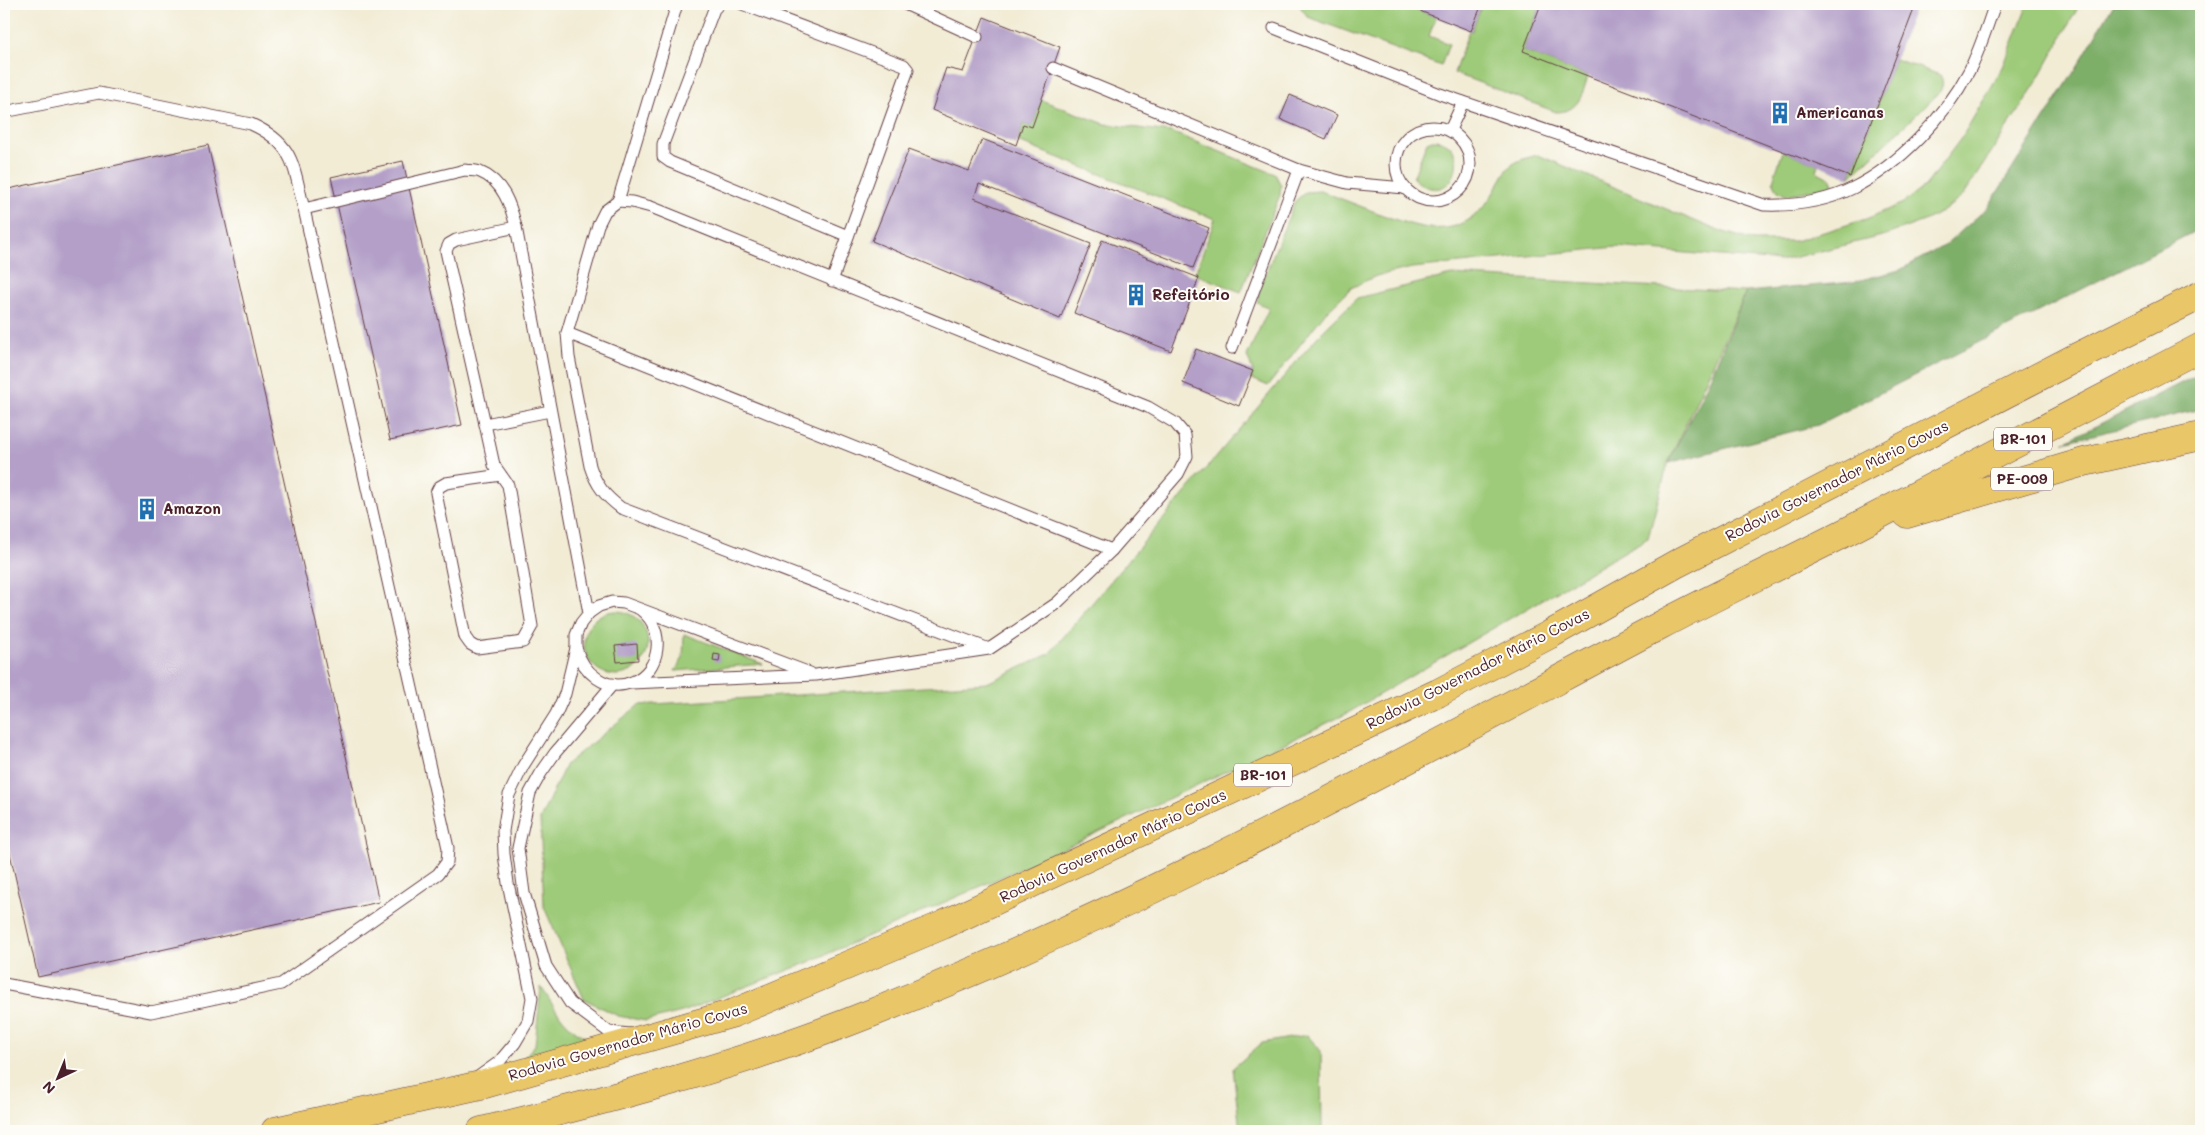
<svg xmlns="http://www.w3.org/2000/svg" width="2205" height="1135" font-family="Mali,sans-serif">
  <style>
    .green { fill: #9ecb79; stroke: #747552 }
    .forest { fill: #7eaf69; stroke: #64674a }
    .building { fill: #b39fc8 }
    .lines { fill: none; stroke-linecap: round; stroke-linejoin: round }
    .lane-casing { stroke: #633e44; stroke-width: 13 }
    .highway-casing { stroke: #633e44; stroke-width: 29 }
    .lane { stroke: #fff; stroke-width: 11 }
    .highway { stroke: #e9c769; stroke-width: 28 }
    .labels { text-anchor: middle; stroke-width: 4; stroke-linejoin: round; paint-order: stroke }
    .shield { fill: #fdfcf7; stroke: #806168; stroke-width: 1 }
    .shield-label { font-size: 14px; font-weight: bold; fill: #4a1f2b }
    .poi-label { font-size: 15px; font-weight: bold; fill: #4a1f2b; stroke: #fdfcf7; text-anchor: start }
    .street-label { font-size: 15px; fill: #4a1f2b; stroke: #fdfcf7 }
  </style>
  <rect width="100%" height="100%" fill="#fdfcf7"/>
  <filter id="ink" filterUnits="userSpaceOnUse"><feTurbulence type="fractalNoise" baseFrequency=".02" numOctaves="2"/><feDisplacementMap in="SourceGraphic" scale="10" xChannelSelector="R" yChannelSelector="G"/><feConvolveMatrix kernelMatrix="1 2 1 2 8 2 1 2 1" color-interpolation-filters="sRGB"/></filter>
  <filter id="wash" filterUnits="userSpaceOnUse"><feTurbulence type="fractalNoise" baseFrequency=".0096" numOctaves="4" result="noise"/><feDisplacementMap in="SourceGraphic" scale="20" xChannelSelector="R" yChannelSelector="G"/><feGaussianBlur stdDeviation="1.12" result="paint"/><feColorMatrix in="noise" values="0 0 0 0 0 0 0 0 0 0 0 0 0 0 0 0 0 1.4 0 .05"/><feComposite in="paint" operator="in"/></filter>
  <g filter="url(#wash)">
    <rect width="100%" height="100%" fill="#f2ecd5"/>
    <g class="green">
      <path d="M1298 4H1402L1436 17 1429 36 1449 44 1441 66 1308 17Z"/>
      <path d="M1482 4H1541L1523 51 1588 76C1582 95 1579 112 1556 112L1454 73 1469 30 1472 31Z"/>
      <path d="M2028 4H2080L2038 80 1963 196 1945 210 1924 221 1886 235 1780 261 1616 247 1412 268 1376 276 1351 288 1325 313 1268 386 1250 378 1253 371 1247 356 1269 308 1257 302 1261 285 1295 201 1306 192 1321 191C1340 198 1359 206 1378 213 1422 230 1462 243 1492 195 1509 168 1504 163 1538 155L1714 229 1754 241H1795L1866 219 1903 203 1926 185 1962 137 2003 67Z"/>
      <path d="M1895 59 1940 75C1944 82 1943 86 1939 93L1850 177Z"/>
      <path d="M1041 100 1105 124 1171 132 1275 174 1281 185 1280 195 1241 292 1195 274 1215 219 1018 142 1023 124 1032 127Z"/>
      <path d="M1432 140C1476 139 1455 216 1413 178L1427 142Z"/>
      <path d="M1783 151 1818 164 1816 171 1831 179 1833 185 1831 187 1785 195 1778 191 1773 181Z"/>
      <path d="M1452 275 1746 292 1668 463 1648 538 1346 714 1038 861 809 962 682 1012 646 1021 618 1016 584 999 544 907 540 819 566 764 639 705 987 683 1049 654 1319 335 1357 298Z"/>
      <circle cx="616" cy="643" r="32"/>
      <path d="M684 634 763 664 675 671 683 658Z"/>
      <path d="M541 987C562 1018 566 1032 604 1044L519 1063 535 1045Z"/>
      <path d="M1307 1035 1321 1051 1322 1131H1240L1233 1068 1262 1043Z"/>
    </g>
    <g class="forest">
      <path d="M2114 4H2201V228L1818 425 1668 463 1708 383 1746 292 1853 282 1900 270 1947 244 1988 207 2074 72Z"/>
      <path d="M2201 373V409L2064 442Z"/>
    </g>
    <g id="blocks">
      <g class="building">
        <path d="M1402 4H1482L1471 31Z"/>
        <path d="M1541 4H1916L1850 177 1523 51Z"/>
        <path d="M984 17 1060 47 1032 127 1023 124 1016 145 932 110 946 68 963 72Z"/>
        <path d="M1290 95 1337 115 1326 139 1280 119Z"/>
        <path d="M982 139 1209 228 1193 268 979 184 974 198 1091 244 1060 319 872 241 909 149 969 171Z"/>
        <path d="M208 145 379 902 38 977 4 827V190Z"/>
        <path d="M403 161 462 425 390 440 331 177Z"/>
        <path d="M1102 240 1199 278 1171 351 1074 313Z"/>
        <path d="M1196 349 1253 371 1239 406 1183 383Z"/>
        <path d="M637 644 638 660 617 662 615 646Z"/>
        <path d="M714 654 720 655 719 662 713 661Z"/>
      </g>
    </g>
  </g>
  <g filter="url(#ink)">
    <use href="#blocks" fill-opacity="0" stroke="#633e44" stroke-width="1"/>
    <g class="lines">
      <g class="lane-casing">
        <g id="lane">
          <path d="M719 4 714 9 663 144V157L670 162 848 236"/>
          <path d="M742 4 904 65 908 70 832 281"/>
          <path d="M905 4 977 37"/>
          <path d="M1274 28 1440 94 1764 205C1793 206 1825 202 1853 188 1899 165 1945 117 1969 71 1980 50 1987 26 1995 4"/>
          <path d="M1053 68 1299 170 1347 183 1405 188"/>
          <path d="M4 112 99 93 251 124C295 144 293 166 304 209L448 848 447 862 438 874 281 984 151 1012 4 984"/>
          <circle cx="1433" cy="164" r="37"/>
          <path d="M1450 130 1463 102"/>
          <path d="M618 201 677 4"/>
          <path d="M304 209 465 170C469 171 476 170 480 172 503 181 511 206 516 227L589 613"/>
          <path d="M567 333 1112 550"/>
          <path d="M1232 348 1299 170"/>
          <path d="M485 424 446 251 449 244 456 240 516 227"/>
          <path d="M501 475 446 483 439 487 436 493 465 637 470 644 477 648 523 642 532 626 508 485 494 465 485 424 550 411"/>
          <path d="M576 648C583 672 606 693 632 682 661 671 666 630 642 611"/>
          <path d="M631 683 816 675 989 649 1057 603 1112 550 1178 474 1187 456 1185 435 1175 423 1148 407 651 207 632 202 618 201 605 211 598 225 567 333 569 357 590 466C596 485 605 496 621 508L989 649"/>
          <path d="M613 684 555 753 541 773 530 793 518 848 524 893 546 966 570 1003 609 1032 630 1034"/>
          <path d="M478 1077 499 1062 515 1043 528 1021 532 998 508 883 504 854 503 831 509 795 523 766 556 714 565 694 576 648V635L581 623 589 613 599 606 612 602 624 603 810 673"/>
        </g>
      </g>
      <g class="highway-casing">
        <g id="highway">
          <path d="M1907 514 2084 462 2201 436"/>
          <path d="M275 1131 485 1084 734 1013 943 925 1438 693 1549 635 1676 564 2077 357 2201 295"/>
          <path d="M481 1131C604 1101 728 1068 846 1023 1128 915 1393 767 1659 626 1721 593 1784 564 1846 532 1965 471 2083 409 2201 347"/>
        </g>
      </g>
      <use href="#lane" class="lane"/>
      <use href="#highway" class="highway"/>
    </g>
  </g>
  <defs>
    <g id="building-bare" transform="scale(1.725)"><path d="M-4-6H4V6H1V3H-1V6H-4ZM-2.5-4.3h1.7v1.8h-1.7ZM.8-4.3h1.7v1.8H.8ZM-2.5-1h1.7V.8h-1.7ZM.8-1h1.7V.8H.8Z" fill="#1f6fb2" stroke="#fdfcf7" stroke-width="2.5" paint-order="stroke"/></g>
  </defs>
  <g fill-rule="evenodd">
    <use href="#building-bare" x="1780" y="113"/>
    <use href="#building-bare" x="1136" y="295"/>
    <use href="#building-bare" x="147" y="509"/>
  </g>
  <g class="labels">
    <g class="shield">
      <rect x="1994" y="427.5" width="58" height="23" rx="4"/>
      <rect x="1991" y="467.5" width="62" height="23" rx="4"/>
      <rect x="1234" y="763.5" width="58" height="23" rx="4"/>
    </g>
    <g class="shield-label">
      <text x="2023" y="444">BR-101</text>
      <text x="2022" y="484">PE-009</text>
      <text x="1263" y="780">BR-101</text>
    </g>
    <g class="poi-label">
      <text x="1796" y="118">Americanas</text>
      <text x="1152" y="300">Refeitório</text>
      <text x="163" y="514">Amazon</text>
    </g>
    <g class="street-label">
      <text transform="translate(1837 481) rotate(-27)" y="5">Rodovia Governador Mário Covas</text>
      <text transform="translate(1478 669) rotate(-27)" y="5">Rodovia Governador Mário Covas</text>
      <text transform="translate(1113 846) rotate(-25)" y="5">Rodovia Governador Mário Covas</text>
      <text transform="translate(628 1042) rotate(-16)" y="5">Rodovia Governador Mário Covas</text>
    </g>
  </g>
  <rect width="2205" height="1135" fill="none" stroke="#fdfcf7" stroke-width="20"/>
  <g transform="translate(58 1078) rotate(224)" stroke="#fdfcf7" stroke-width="4" paint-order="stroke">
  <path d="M0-4L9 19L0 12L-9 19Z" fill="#4a1f2b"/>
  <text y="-8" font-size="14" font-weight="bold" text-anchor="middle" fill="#4a1f2b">N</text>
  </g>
</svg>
